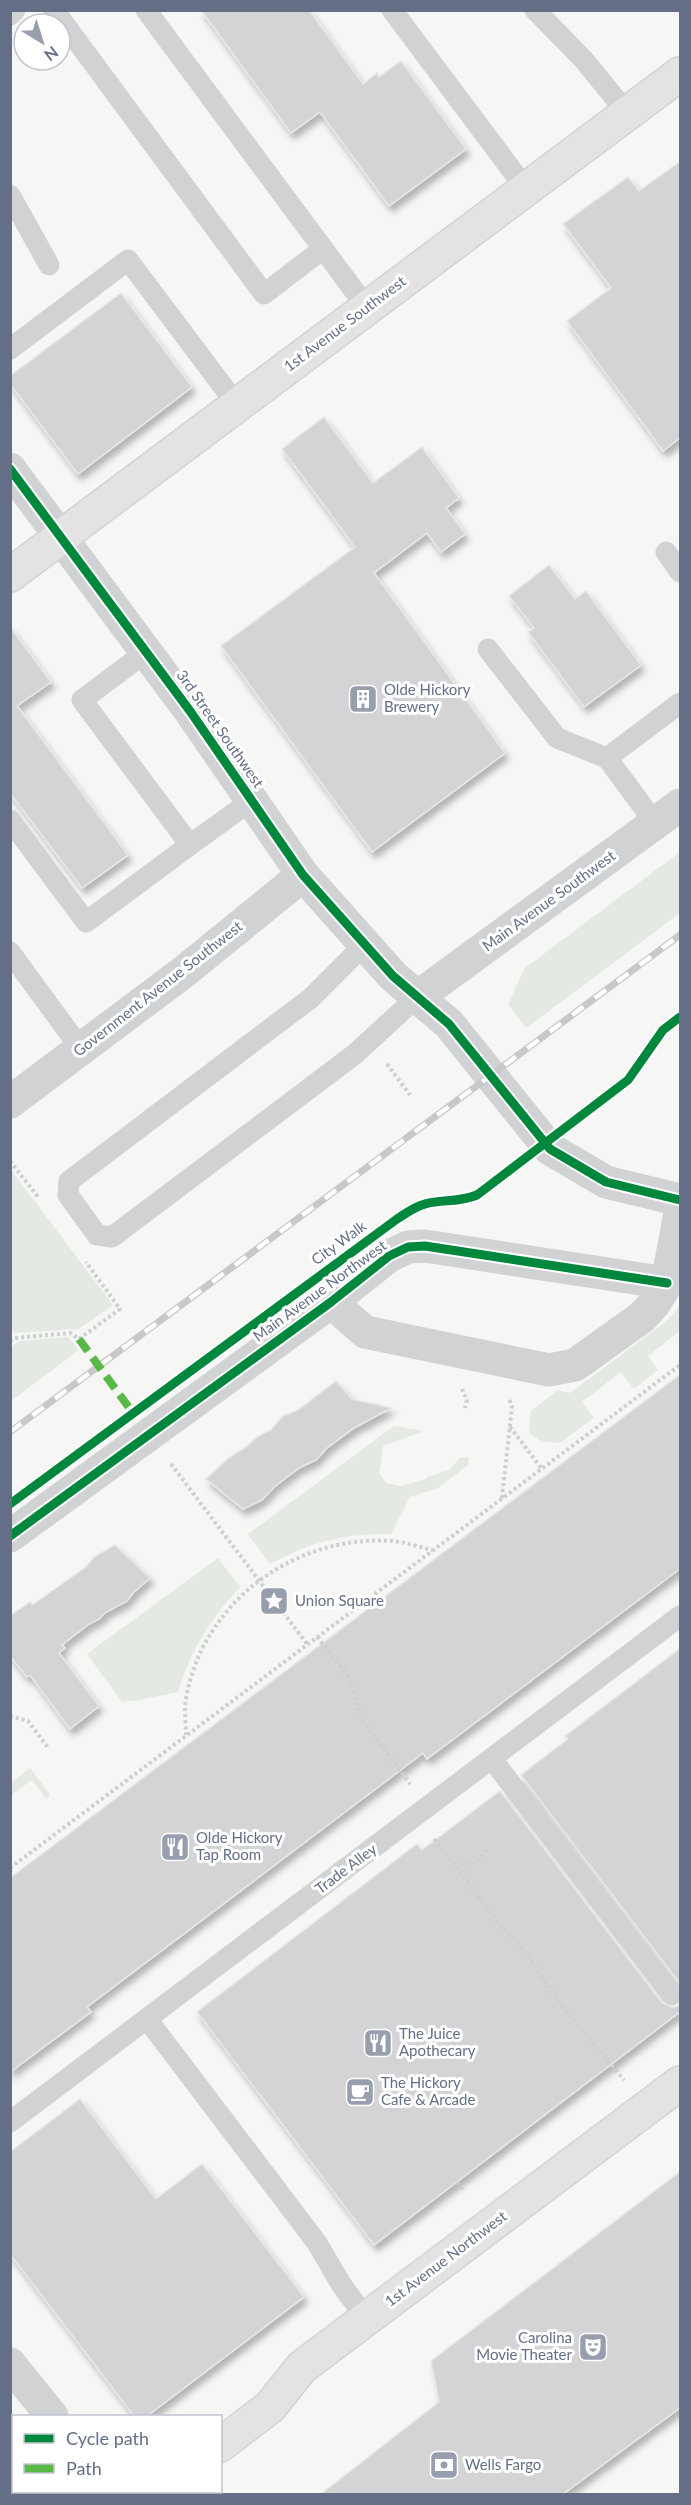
<svg xmlns="http://www.w3.org/2000/svg" width="691" height="2505" font-family="Lato,sans-serif">
  <style>
    .green { fill: #e4e9e3 }
    .building { fill: #d4d4d6; stroke: #e6e6e4; stroke-width: 1.5; filter: url(#shadow) }
    .lines { fill: none; stroke-linecap: round; stroke-linejoin: round }
    .secondary-casing { stroke: #d2d4d5; stroke-width: 36 }
    .primary-casing { stroke: #d2d3d5; stroke-width: 36 }
    .path { stroke: #cecfd0; stroke-width: 4; stroke-dasharray: 3 3; stroke-linecap: butt }
    .lane { stroke: #d1d2d3; stroke-width: 21 }
    .street { stroke: #d1d2d3; stroke-width: 33 }
    .secondary { stroke: #e3e3e4; stroke-width: 33 }
    .primary { stroke: #e3e3e4; stroke-width: 33 }
    .rail-casing { stroke: #c7c8c9; stroke-width: 7 }
    .rail { stroke: #fff; stroke-width: 4.5; stroke-dasharray: 14; stroke-linecap: butt }
    .quiet { stroke: #58b947; stroke-width: 8; stroke-dasharray: 15 8; stroke-linecap: butt }
    .cycleway-casing { stroke: #fff; stroke-width: 13 }
    .cycleway { stroke: #00873e; stroke-width: 9 }
    .labels { text-anchor: middle; stroke-width: 6; stroke-linejoin: round; paint-order: stroke }
    .street-label { font-size: 15px; fill: #646f87; stroke: #fff }
    .poi-label { font-size: 15px; fill: #646f87; stroke: #fff; text-anchor: start }
  </style>
  <defs>
    <filter id="shadow"><feDropShadow dx="3.5" dy="6" stdDeviation="3" flood-color="#0004"/></filter>
  </defs>
  <rect width="100%" height="100%" fill="#f6f6f5"/>
  <g class="green">
    <path d="M680 852V913L526 1028 508 1004 525 968Z"/>
    <path d="M11 1170 113 1305 79 1329 14 1333 11 1328Z"/>
    <path d="M680 1305V1331L648 1356 658 1370 634 1389 621 1372 582 1402 594 1418 560 1443 541 1441 529 1433 531 1411 558 1390 570 1393 668 1320Z"/>
    <path d="M68 1337 79 1350 11 1401V1347L19 1341Z"/>
    <path d="M394 1426 424 1431 383 1446 379 1473 386 1483 400 1486 427 1479V1477L450 1470 460 1457 469 1458 468 1465 438 1488 410 1497 391 1534C341 1534 314 1541 270 1564L248 1534Z"/>
    <path d="M218 1558 240 1587C210 1619 191 1650 178 1692L139 1700 122 1702 87 1654Z"/>
    <path d="M30 1768 50 1795 46 1799 32 1780 11 1795V1783Z"/>
  </g>
  <g class="building">
    <path d="M201 10H309L363 84 377 73 379 77 401 61 466 149 389 206 320 112 291 133Z"/>
    <path d="M681 161V437L663 451 567 321 611 288 563 224 628 177 639 191Z"/>
    <path d="M121 293 192 387 78 474 10 384V376Z"/>
    <path d="M324 417 373 483 422 447 459 498 446 508 465 534 441 552 427 533 374 573 505 753 372 852 221 646 355 547 282 449Z"/>
    <path d="M549 565 575 599 586 591 641 665 584 707 528 632 534 628 509 596Z"/>
    <path d="M10 627 51 682 17 706 128 855 82 888 10 793Z"/>
    <path d="M681 1374V1568L427 1759 423 1753 87 2007 91 2012 10 2072V1878Z"/>
    <path d="M336 1381 352 1399 391 1408 354 1428 327 1448 316 1460 299 1468 274 1487 262 1500 243 1509 206 1479 230 1457 245 1448 257 1437 271 1430 283 1416 298 1410Z"/>
    <path d="M115 1545 150 1578 133 1593 127 1601 106 1612 99 1619 89 1624 62 1645 65 1648 59 1653 99 1706 70 1729 30 1675 27 1677 10 1656V1616L30 1602 32 1605 86 1567 94 1557Z"/>
    <path d="M681 1648V1985L521 1775 568 1739 565 1736Z"/>
    <path d="M500 1791 662 2003 673 2008 681 2004V2011L374 2245 197 2012 417 1844 422 1850Z"/>
    <path d="M80 2099 156 2199 202 2164 304 2297 147 2416H134L10 2254V2152Z"/>
    <path d="M681 2171V2407L563 2494H321L439 2402 431 2361Z"/>
  </g>
  <g class="lines">
    <g class="secondary-casing">
      <g id="secondary">
        <path d="M220 2445 270 2407 302 2367 680 2083"/>
        <path d="M156 2494 160 2492"/>
      </g>
    </g>
    <g class="primary-casing">
      <path id="primary" d="M10 575 680 74"/>
    </g>
    <g class="path">
      <path d="M387 1064 410 1095"/>
      <path d="M10 1161 39 1198"/>
      <path d="M10 1341 15 1338 70 1333 79 1339 120 1309 86 1262"/>
      <path d="M462 1389 467 1400 465 1408"/>
      <path d="M510 1427 542 1469"/>
      <path d="M171 1464 307 1644"/>
      <path d="M502 1498 512 1407 509 1398"/>
      <path d="M317 1637 350 1679 362 1719 410 1784"/>
      <path d="M10 1716 28 1721 49 1749"/>
      <path d="M186 1735C186 1724 184 1710 186 1699 202 1602 296 1534 392 1541 405 1542 419 1547 432 1550"/>
      <path d="M434 1839 497 1921 527 1954 560 2004 624 2080"/>
      <path d="M453 1863C468 1866 482 1863 487 1846"/>
      <path d="M10 1868 680 1365"/>
      <path d="M457 2182 464 2191"/>
    </g>
    <g class="lane">
      <path d="M54 10 264 294 323 249"/>
      <path d="M146 10 367 308"/>
      <path d="M392 10 526 189"/>
      <path d="M535 10 584 60 627 113"/>
      <path d="M10 15 15 10"/>
      <path d="M10 195 49 265"/>
      <path d="M10 349 128 260 237 405"/>
      <path d="M666 552 680 572"/>
      <path d="M488 649 557 738 607 758 655 823"/>
      <path d="M146 652 82 700 190 845 252 800"/>
      <path d="M607 758 680 703"/>
      <path d="M10 820 86 922 190 845"/>
      <path d="M365 944 311 998 69 1181 68 1195 97 1235 112 1237 355 1054 416 998"/>
      <path d="M10 952 81 1049"/>
      <path d="M492 1759 672 1995"/>
      <path d="M147 2019 317 2243 341 2284 366 2318"/>
      <path d="M10 2122 680 1616"/>
    </g>
    <g class="street">
      <path d="M10 469 190 711 303 875 393 976 449 1024 550 1149 606 1182 680 1200"/>
      <path d="M416 998 680 805"/>
      <path d="M10 1102 181 974 303 875"/>
      <path d="M331 1302 365 1332 549 1370 575 1365 642 1317 654 1304 667 1283 680 1213"/>
      <path d="M10 1536 331 1302 389 1256 408 1247 425 1246 667 1283"/>
      <path d="M10 2364 52 2416"/>
      <path d="M111 2492 113 2494"/>
    </g>
    <use href="#secondary" class="secondary"/>
    <use href="#primary" class="primary"/>
    <g class="rail-casing">
      <path id="rail" d="M10 1432 680 935"/>
    </g>
    <use href="#rail" class="rail"/>
    <path class="quiet" d="M79 1339 133 1413"/>
    <g class="cycleway-casing">
      <g id="cycleway">
        <path d="M10 469 190 711 303 875 393 976 449 1024 550 1149 606 1182 680 1200"/>
        <path d="M10 1504 397 1219C409 1211 421 1203 435 1202 450 1200 463 1201 477 1195L628 1080 663 1030 680 1017"/>
        <path d="M10 1536 331 1302 389 1256 408 1247 425 1246 667 1283"/>
      </g>
    </g>
    <use href="#cycleway" class="cycleway"/>
  </g>
  <defs>
    <g id="building-square" transform="scale(1.5)"><rect x="-9" y="-9" width="18" height="18" rx="4" fill="#979eae" stroke="#fff"/><path d="M-4-6H4V6H1V3H-1V6H-4ZM-2.5-4.3h1.7v1.8h-1.7ZM.8-4.3h1.7v1.8H.8ZM-2.5-1h1.7V.8h-1.7ZM.8-1h1.7V.8H.8Z" fill="#fff"/></g>
    <g id="sight-square" transform="scale(1.5)"><rect x="-9" y="-9" width="18" height="18" rx="4" fill="#979eae" stroke="#fff"/><path d="M0-6L1.8-2.2L6-1.7L2.9 1.2L3.7 5.4L0 3.3L-3.7 5.4L-2.9 1.2L-6-1.7L-1.8-2.2Z" fill="#fff"/></g>
    <g id="restaurant-square" transform="scale(1.5)"><rect x="-9" y="-9" width="18" height="18" rx="4" fill="#979eae" stroke="#fff"/><path d="M-5-6h1v4h1v-4h1v4h1v-4h1v5L-1.5 .5V6h-2V.5L-5-1ZM5-6V6H3V1.5H1.5Q1.5-4 5-6Z" fill="#fff"/></g>
    <g id="cafe-square" transform="scale(1.5)"><rect x="-9" y="-9" width="18" height="18" rx="4" fill="#979eae" stroke="#fff"/><path d="M-5.5-4.5H6V0H3Q3 3.5 0 3.5H-2.5Q-5.5 3.5-5.5 0ZM3-3.2v2h1.7v-2ZM-6 4.5H4V6H-6Z" fill="#fff"/></g>
    <g id="theatre-square" transform="scale(1.5)"><rect x="-9" y="-9" width="18" height="18" rx="4" fill="#979eae" stroke="#fff"/><path d="M-5-5.5Q0-4 5-5.5V0Q5 5 0 6Q-5 5-5 0ZM-3.3-2.5H-1v1.5H-3.3ZM1-2.5H3.3v1.5H1ZM-2.8 1Q0 5.5 2.8 1Z" fill="#fff"/></g>
    <g id="bank-square" transform="scale(1.5)"><rect x="-9" y="-9" width="18" height="18" rx="4" fill="#979eae" stroke="#fff"/><path d="M-6-4H6V4H-6ZM0-2.3a2.3 2.3 0 1 0 0 4.6a2.3 2.3 0 1 0 0-4.6Z" fill="#fff"/></g>
  </defs>
  <g fill-rule="evenodd">
    <use href="#building-square" x="363" y="699"/>
    <use href="#sight-square" x="274" y="1601"/>
    <use href="#restaurant-square" x="175" y="1847"/>
    <use href="#restaurant-square" x="378" y="2043"/>
    <use href="#cafe-square" x="360" y="2092"/>
    <use href="#theatre-square" x="593" y="2347"/>
    <use href="#bank-square" x="444" y="2465"/>
  </g>
  <g class="labels">
    <g class="street-label">
      <text transform="translate(345 324) rotate(-37)" y="5">1st Avenue Southwest</text>
      <text transform="translate(220 729) rotate(55)" y="5">3rd Street Southwest</text>
      <text transform="translate(549 901) rotate(-36)" y="5">Main Avenue Southwest</text>
      <text transform="translate(158 989) rotate(-38)" y="5">Government Avenue Southwest</text>
      <text transform="translate(339 1243) rotate(-36)" y="5">City Walk</text>
      <text transform="translate(320 1291) rotate(-36)" y="5">Main Avenue Northwest</text>
      <text transform="translate(346 1869) rotate(-37)" y="5">Trade Alley</text>
      <text transform="translate(446 2259) rotate(-37)" y="5">1st Avenue Northwest</text>
    </g>
    <g class="poi-label">
      <text x="384" y="695">Olde Hickory<tspan x="384" dy="17">Brewery</tspan></text>
      <text x="295" y="1606">Union Square</text>
      <text x="196" y="1843">Olde Hickory<tspan x="196" dy="17">Tap Room</tspan></text>
      <text x="399" y="2039">The Juice<tspan x="399" dy="17">Apothecary</tspan></text>
      <text x="381" y="2088">The Hickory<tspan x="381" dy="17">Cafe &amp; Arcade</tspan></text>
      <text x="572" y="2343" text-anchor="end">Carolina<tspan x="572" dy="17">Movie Theater</tspan></text>
      <text x="465" y="2470">Wells Fargo</text>
    </g>
  </g>
  <rect width="691" height="2505" fill="none" stroke="#646f87" stroke-width="24"/>
  <rect x="12" y="2415" width="210" height="78" fill="#ffffff" stroke="#c1c5cf" stroke-width="1.5"/>
  <rect x="24" y="2434" width="30" height="9" fill="#00873e" stroke="#c1c5cf" stroke-width="1.5"/>
  <text x="66" y="2445" font-size="18" fill="#646f87">Cycle path</text>
  <rect x="24" y="2464" width="30" height="9" fill="#58b947" stroke="#c1c5cf" stroke-width="1.5"/>
  <text x="66" y="2475" font-size="18" fill="#646f87">Path</text>
  <g transform="translate(42 42) rotate(142)"><circle r="28" fill="#ffffff" stroke="#c1c5cf" stroke-width="1.5"/>
  <path d="M0-4.5L10 22L0 15L-10 22Z" fill="#979eae"/>
  <text y="-9" font-size="16" font-weight="bold" text-anchor="middle" fill="#646f87">N</text>
  </g>
</svg>
